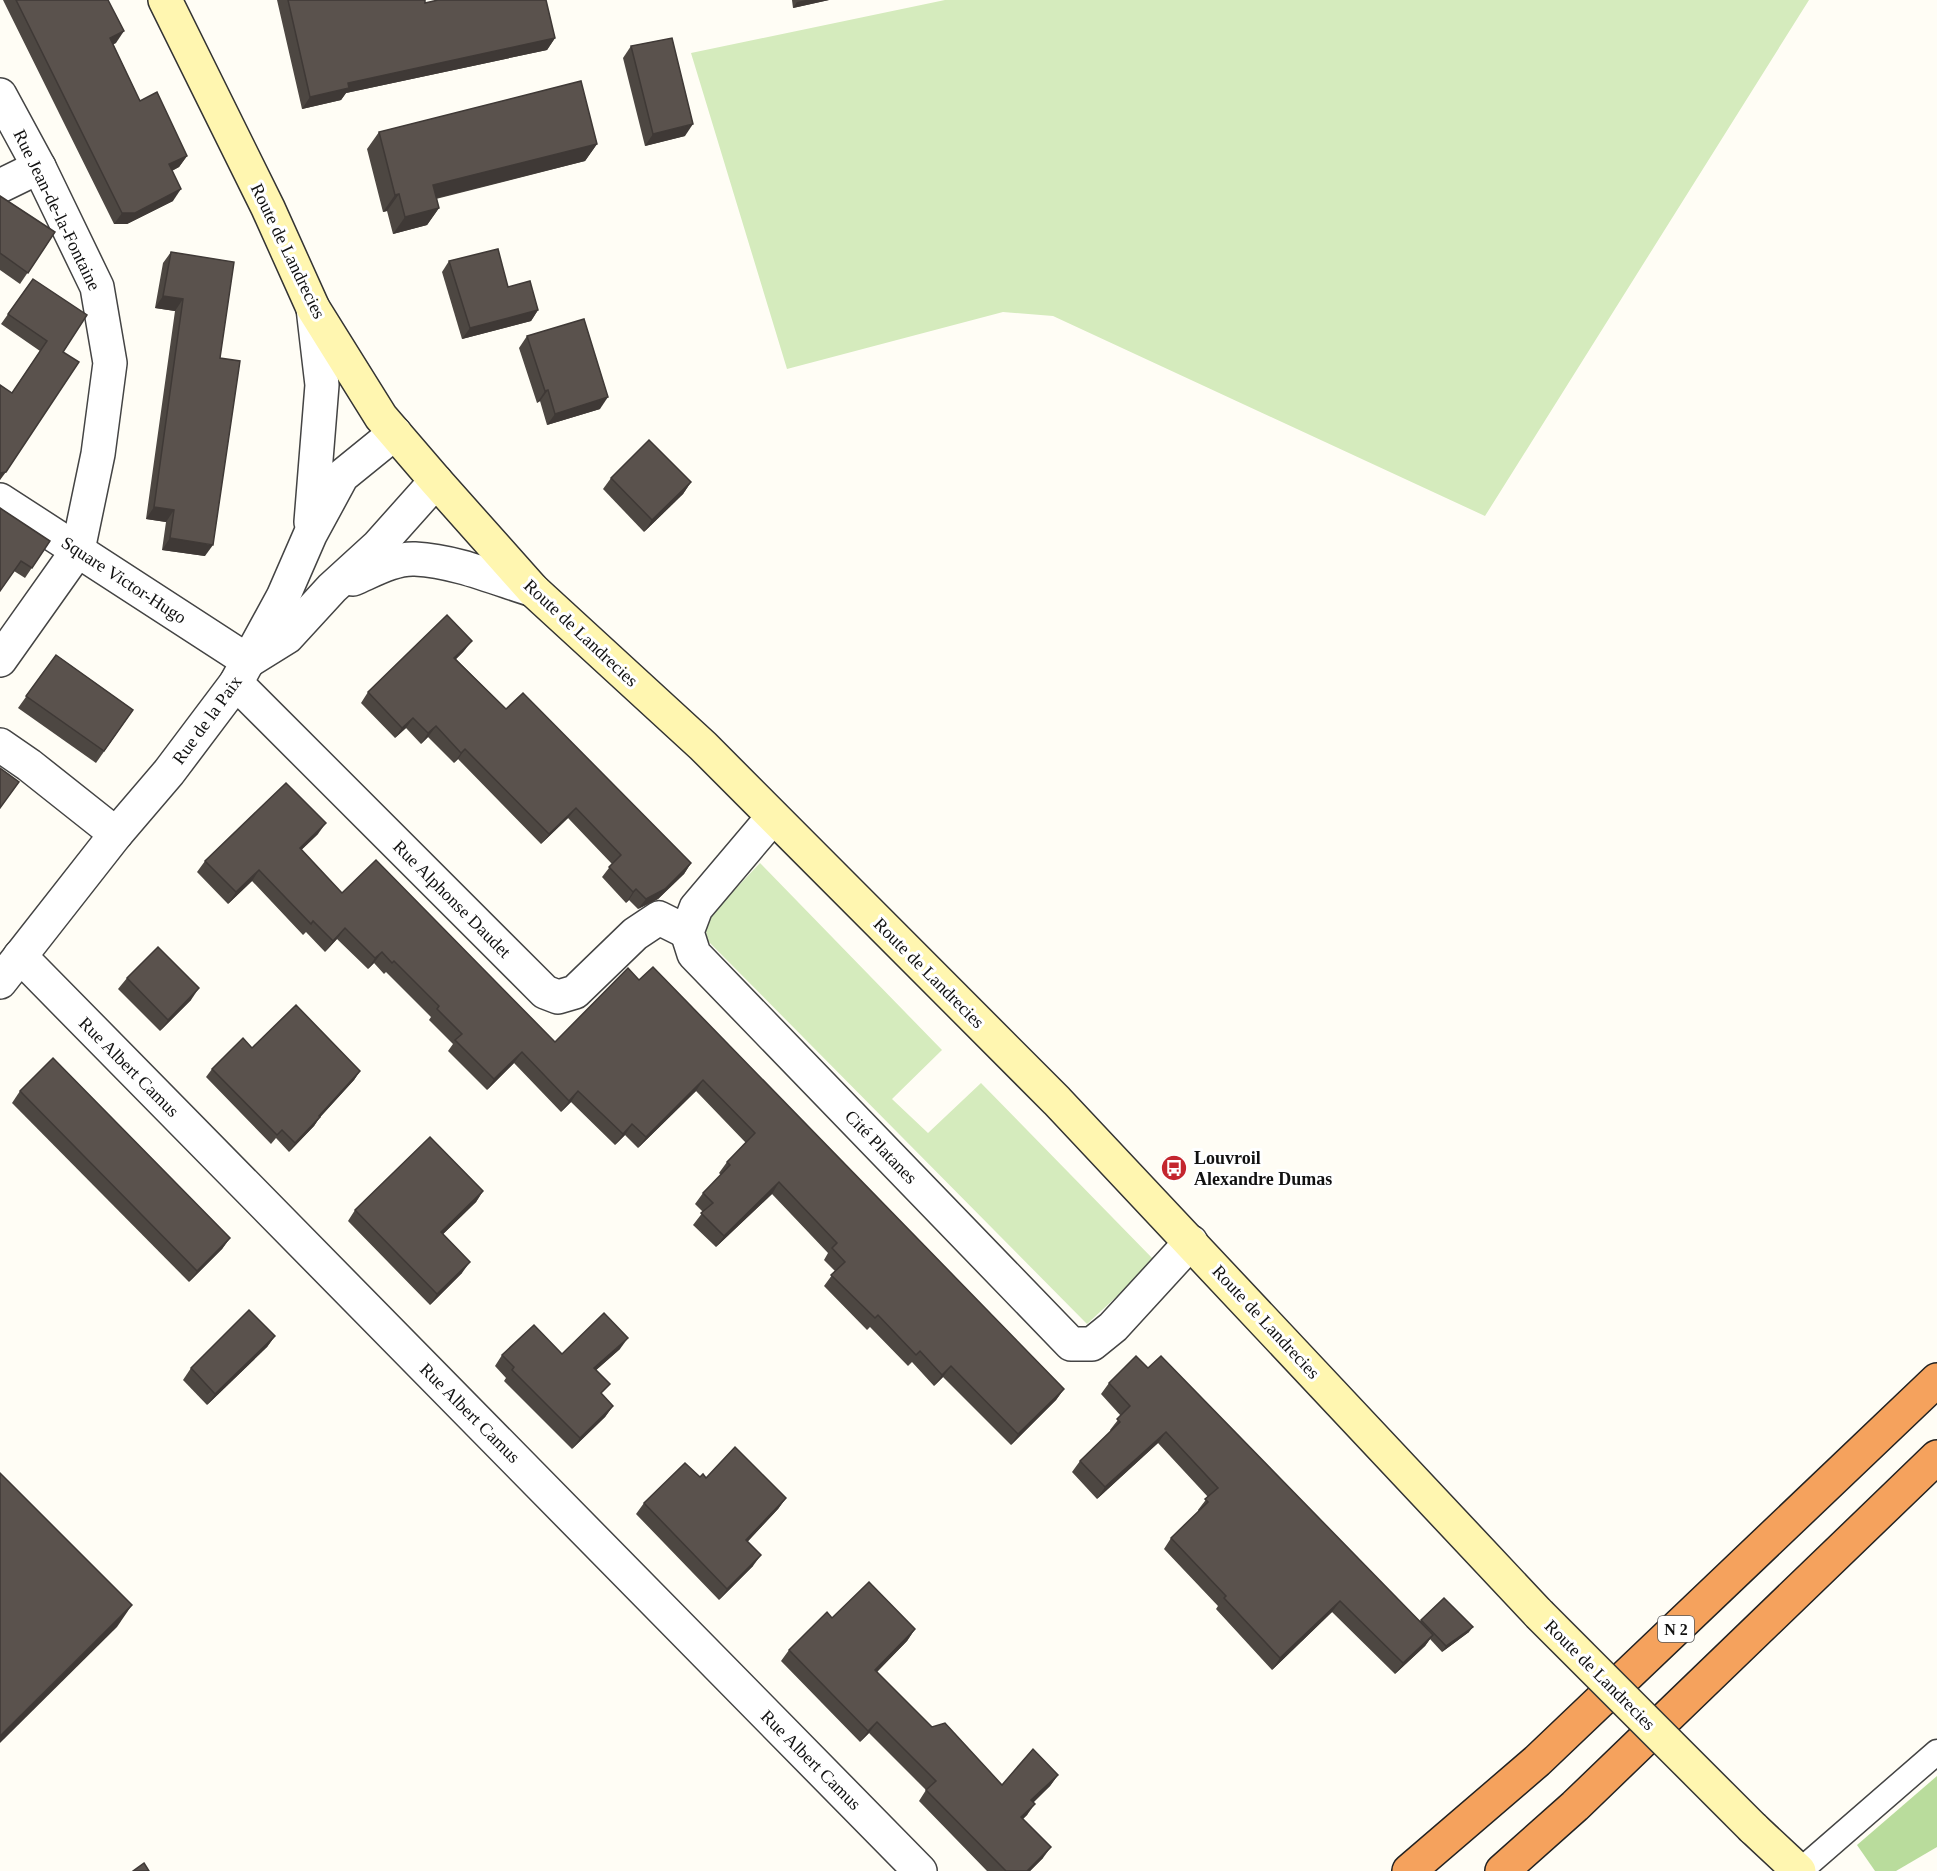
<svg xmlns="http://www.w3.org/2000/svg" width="1937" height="1871" font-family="Georgia,serif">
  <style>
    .green { fill: #d5ebbd }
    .forest { fill: #b9dc9c }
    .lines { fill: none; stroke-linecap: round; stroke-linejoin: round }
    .lane-casing { stroke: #444; stroke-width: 27 }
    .street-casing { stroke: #444; stroke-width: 36 }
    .secondary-casing { stroke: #333; stroke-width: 36 }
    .highway-casing { stroke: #222; stroke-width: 36 }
    .lane { stroke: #fff; stroke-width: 24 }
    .street { stroke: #fff; stroke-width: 33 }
    .secondary { stroke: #fff6b0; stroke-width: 33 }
    .highway { stroke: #f5a25d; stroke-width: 33 }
    .secondary-bridge-casing { stroke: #333; stroke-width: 36; stroke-linecap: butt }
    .secondary-bridge { stroke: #fff6b0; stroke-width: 33 }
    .wall { fill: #4d4742 }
    .shaded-wall { fill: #3f3936 }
    .building { fill: #5a524d; stroke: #3f3936; stroke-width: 1.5 }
    .labels { text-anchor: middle; stroke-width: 6; stroke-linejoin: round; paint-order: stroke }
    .shield { fill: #fff; stroke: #585858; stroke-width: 1.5 }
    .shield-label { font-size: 16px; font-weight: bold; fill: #111 }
    .street-label { font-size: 18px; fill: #111; stroke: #fff }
    .poi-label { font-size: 18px; font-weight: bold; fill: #111; stroke: #fff; text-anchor: start }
  </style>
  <rect width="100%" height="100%" fill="#fffdf5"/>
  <g class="green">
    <path d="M945 0H1809L1485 516 1053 316 1003 312 787 369 691 53Z"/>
    <path d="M760 863 942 1050 892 1099 928 1133 981 1083 1155 1261 1087 1324 708 941 704 922Z"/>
  </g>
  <path class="forest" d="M1937 1776V1847L1896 1871H1875L1857 1845Z"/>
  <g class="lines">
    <g class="lane-casing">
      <path id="lane" d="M1800 1871 1937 1752"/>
    </g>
    <g class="street-casing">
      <g id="street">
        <path d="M0 95 39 167 97 287 110 363 98 454 78 550 0 660"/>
        <path d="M0 186 39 167"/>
        <path d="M0 500 248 661"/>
        <path d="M311 522 322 385 313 308"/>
        <path d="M353 579C372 571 394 558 415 559 455 561 495 578 533 590"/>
        <path d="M250 660 287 637 332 588 378 546 436 481"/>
        <path d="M236 683 545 992 558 997 575 992 635 934 659 918 687 932"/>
        <path d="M0 745 29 765 116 834"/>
        <path d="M773 817 696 908 687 932 694 954 1071 1344H1092L1113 1327 1191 1242"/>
        <path d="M20 956 920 1871"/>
        <path d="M0 982 116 834 169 772 236 683 283 597 310 535 342 476 395 433"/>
      </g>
    </g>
    <g class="secondary-casing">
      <g id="secondary">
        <path d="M165 0 268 208 313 308 381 417 436 481 533 590 703 746 1057 1101 1539 1614"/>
        <path d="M1753 1828 1799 1871"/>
      </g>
    </g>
    <g class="highway-casing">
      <g id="highway">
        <path d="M1409 1871 1537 1761 1937 1380"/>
        <path d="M1502 1871 1575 1806 1937 1457"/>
      </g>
    </g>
    <use href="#lane" class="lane"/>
    <use href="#street" class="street"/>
    <use href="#secondary" class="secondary"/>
    <use href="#highway" class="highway"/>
    <g class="secondary-bridge-casing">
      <path id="secondary-bridge" d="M1539 1614 1753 1828"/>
    </g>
    <use href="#secondary-bridge" class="secondary-bridge"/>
  </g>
  <g class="wall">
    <path d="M3 0H108L116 43 113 44 140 101 187 156 179 167 172 171 173 201 127 224H114Z"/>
    <path d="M277 0H425V3L555 38 547 50 346 93 341 100 302 109Z"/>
    <path d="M792 0H829L793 8Z"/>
    <path d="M631 46 685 136 645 146 623 58Z"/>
    <path d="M379 132 597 144 585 161 436 199 439 208 427 225 393 234 387 211 383 212 367 149Z"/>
    <path d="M0 196 55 232 20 284 0 270Z"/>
    <path d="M171 252 220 358 205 556 162 550 166 522 146 519 175 311 155 308 163 263Z"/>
    <path d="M449 261 538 310 531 321 462 339 442 272Z"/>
    <path d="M33 279 63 352 0 480 12 393 40 351 1 324Z"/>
    <path d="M527 336 600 409 547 425 540 401 537 403 519 348Z"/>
    <path d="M611 478 691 482 683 494 644 532 603 489Z"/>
    <path d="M0 508 50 541 25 578 14 571Z"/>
    <path d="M464 651 456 659 506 709 691 863 684 874 658 899 638 909 629 900 626 903 602 877 612 864 568 818 541 844 458 759 454 763 428 737 421 744 406 728 395 738 361 703 368 692Z"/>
    <path d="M56 655 133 710 96 763 18 708Z"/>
    <path d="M318 834 301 850 342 893 555 1042 639 980 1064 1389 1056 1400 1011 1445 943 1377 934 1386 912 1362 908 1366 870 1327 867 1330 824 1286 835 1271 824 1260 828 1253 772 1194 716 1247 693 1225 703 1212 695 1204 703 1193 721 1175 719 1173 727 1162 746 1143 696 1091 638 1148 625 1135 615 1145 571 1102 561 1112 514 1063 487 1090 448 1051 453 1044 429 1020 431 1017 386 972 384 974 374 963 368 969 337 939 325 952 306 932 303 935 252 881 228 904 197 872 205 861Z"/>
    <path d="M127 978 191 1000 160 1031 118 989Z"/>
    <path d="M252 1048 360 1071 354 1080 320 1117 314 1126 289 1152 276 1138 271 1144 206 1077 212 1069Z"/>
    <path d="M20 1091 230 1238 222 1249 189 1282 12 1103Z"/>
    <path d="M483 1191 476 1202 443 1234 462 1273 430 1305 348 1221 355 1210Z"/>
    <path d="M275 1336 267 1347 207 1405 183 1380 191 1368Z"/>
    <path d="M620 1349 596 1370 602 1395 613 1406 605 1417 572 1449 504 1381 506 1378 495 1366 502 1355 562 1354Z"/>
    <path d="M1148 1368 1420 1621 1444 1598 1469 1632 1442 1652 1430 1639 1425 1646 1395 1674 1332 1612 1272 1670 1216 1609 1218 1606 1164 1549 1171 1538 1199 1512 1198 1510 1208 1497 1158 1443 1097 1499 1072 1472 1080 1461 1111 1432 1110 1430 1121 1416 1101 1394 1109 1383Z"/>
    <path d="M700 1477 706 1478 786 1498 778 1509 747 1542 753 1566 719 1600 636 1514 644 1503Z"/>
    <path d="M832 1618 915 1629 907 1641 877 1672 932 1727 1002 1785 1058 1775 1050 1786 1033 1802 1027 1815 1023 1819 1043 1858 1030 1871H987L919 1801 926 1790 869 1733 860 1742 781 1661 789 1650Z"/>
  </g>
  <g class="shaded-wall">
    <path d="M806 0H829L793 8 797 2Z"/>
    <path d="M124 31 116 43 102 50 110 38Z"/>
    <path d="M555 38 547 50 346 93 341 100 302 109 310 97 348 83Z"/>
    <path d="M693 124 685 136 645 146 653 134Z"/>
    <path d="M597 144 585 161 421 202 433 185Z"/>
    <path d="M187 156 179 167 161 176 169 164Z"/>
    <path d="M181 189 173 201 127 224H114L122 213Z"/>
    <path d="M399 194 387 211 383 212 395 195Z"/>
    <path d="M439 208 427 225 393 234 405 217Z"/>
    <path d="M163 296 183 299 175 311 155 308Z"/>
    <path d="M538 310 531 321 462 339 470 328Z"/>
    <path d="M548 390 540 401 537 403 545 391Z"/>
    <path d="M608 397 600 409 547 425 555 414Z"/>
    <path d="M6 472 0 480V473Z"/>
    <path d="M691 482 683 494 644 532 652 520Z"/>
    <path d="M154 507 174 510 166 522 146 519Z"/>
    <path d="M170 538 213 545 205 556 162 550Z"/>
    <path d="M472 641 464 651 447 668 454 658Z"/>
    <path d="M413 718 406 728 395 738 402 728Z"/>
    <path d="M436 726 428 737 421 744 428 733Z"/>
    <path d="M465 749 458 759 454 763 461 753Z"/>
    <path d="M576 808 568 818 541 844 549 834Z"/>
    <path d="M326 823 318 834 292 859 300 848Z"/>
    <path d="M691 863 684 874 658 899 638 909 646 899Z"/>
    <path d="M259 870 252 881 228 904 236 892Z"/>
    <path d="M636 889 629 900 626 903 633 892Z"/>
    <path d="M345 928 337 939 325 952 333 941Z"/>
    <path d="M382 952 374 963 368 969 375 958Z"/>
    <path d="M199 988 191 1000 160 1031 168 1020Z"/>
    <path d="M522 1052 514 1063 487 1090 494 1079Z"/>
    <path d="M360 1071 354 1080 314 1124 320 1117 314 1126 289 1152 295 1143Z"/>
    <path d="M703 1080 696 1091 638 1148 646 1137Z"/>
    <path d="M578 1091 571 1102 561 1112 569 1101Z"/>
    <path d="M632 1124 625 1135 615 1145 623 1134Z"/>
    <path d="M779 1182 772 1194 716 1247 724 1236Z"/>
    <path d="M483 1191 476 1202 434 1243 441 1232Z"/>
    <path d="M230 1238 222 1249 189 1282 197 1271Z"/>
    <path d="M470 1262 462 1273 430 1305 437 1294Z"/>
    <path d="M275 1336 267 1347 207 1405 215 1394Z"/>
    <path d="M628 1338 620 1349 586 1379 594 1368Z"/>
    <path d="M951 1366 943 1377 934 1386 942 1375Z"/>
    <path d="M1064 1389 1056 1400 1011 1445 1018 1434Z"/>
    <path d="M613 1406 605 1417 572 1449 580 1438Z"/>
    <path d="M1166 1432 1158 1443 1097 1499 1105 1487Z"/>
    <path d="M786 1498 778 1509 739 1551 746 1540Z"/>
    <path d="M761 1555 753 1566 719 1600 727 1589Z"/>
    <path d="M1340 1601 1332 1612 1272 1670 1280 1658Z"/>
    <path d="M132 1605 117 1627 0 1743V1736Z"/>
    <path d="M1473 1627 1469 1632 1442 1652 1446 1646Z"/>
    <path d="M915 1629 907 1641 867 1682 875 1670Z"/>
    <path d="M1433 1635 1425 1646 1395 1674 1403 1663Z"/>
    <path d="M877 1722 869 1733 860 1742 868 1731Z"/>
    <path d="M1058 1775 1050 1786 1024 1812 1031 1800Z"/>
    <path d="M1035 1804 1027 1815 1013 1828 1021 1817Z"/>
    <path d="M1051 1847 1043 1858 1030 1871H1027Z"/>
  </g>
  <g class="building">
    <path d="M16 0H108L124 31 110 38 140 101 157 92 187 156 169 164 181 189 135 213H122Z"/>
    <path d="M288 0H425V3L438 0H546L555 38 348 83 349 88 310 97Z"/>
    <path d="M672 38 693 124 653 134 631 46Z"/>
    <path d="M581 81 597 144 433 185 439 208 405 217 399 194 395 195 379 132Z"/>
    <path d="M0 196 55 232 28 273 0 253Z"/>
    <path d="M498 249 508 287 530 281 538 310 470 328 449 261Z"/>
    <path d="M171 252 234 262 220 358 240 361 213 545 170 538 174 510 154 507 183 299 163 296Z"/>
    <path d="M33 279 87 315 63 352 79 362 6 472 0 473V385L12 393 47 341 8 314Z"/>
    <path d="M584 319 608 397 555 414 548 390 545 391 527 336Z"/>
    <path d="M649 440 691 482 652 520 611 478Z"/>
    <path d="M0 508 50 541 32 568 21 561 0 591Z"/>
    <path d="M447 615 472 641 454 658 506 709 523 693 691 863 665 889 646 899 636 889 633 892 609 867 621 855 576 808 549 834 465 749 461 753 436 726 428 733 413 718 402 728 368 692Z"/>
    <path d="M56 655 133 710 104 751 26 696Z"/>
    <path d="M0 768 19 782 0 808Z"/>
    <path d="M286 783 326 823 300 848 342 893 376 860 555 1042 628 968 639 980 653 967 1064 1389 1018 1434 951 1366 942 1375 920 1351 916 1355 878 1315 875 1318 831 1275 845 1262 832 1248 837 1243 779 1182 724 1236 701 1213 713 1203 703 1193 730 1165 727 1162 755 1133 703 1080 646 1137 632 1124 623 1134 578 1091 569 1101 522 1052 494 1079 455 1040 462 1034 437 1009 439 1006 394 961 392 963 382 952 375 958 345 928 333 941 313 921 311 924 259 870 236 892 205 861Z"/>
    <path d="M158 947 199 988 168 1020 127 978Z"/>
    <path d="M296 1005 360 1071 319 1116 320 1117 295 1143 282 1130 277 1135 212 1069 243 1038 252 1048Z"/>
    <path d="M53 1058 230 1238 197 1271 20 1091Z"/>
    <path d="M430 1137 483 1191 441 1232 470 1262 437 1294 355 1210Z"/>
    <path d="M249 1310 275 1336 215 1394 191 1368Z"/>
    <path d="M604 1313 628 1338 594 1368 610 1384 601 1393 613 1406 580 1438 512 1370 514 1367 502 1355 534 1325 562 1354Z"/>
    <path d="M1136 1356 1148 1368 1161 1356 1433 1635 1403 1663 1340 1601 1280 1658 1224 1598 1226 1596 1171 1538 1208 1502 1205 1499 1218 1488 1166 1432 1105 1487 1080 1461 1120 1422 1117 1419 1130 1406 1109 1383Z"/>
    <path d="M735 1447 786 1498 746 1540 761 1555 727 1589 644 1503 685 1463 700 1477 703 1474 706 1478Z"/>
    <path d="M0 1473 132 1605 0 1736Z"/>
    <path d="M869 1582 915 1629 875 1670 932 1727 945 1723 1002 1785 1033 1749 1058 1775 1031 1800 1035 1804 1021 1817 1051 1847 1027 1871H1006L926 1790 936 1781 877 1722 868 1731 789 1650 827 1612 832 1618Z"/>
    <path d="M1444 1598 1473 1627 1446 1646 1421 1620Z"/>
    <path d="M144 1863 149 1871H133Z"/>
  </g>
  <defs>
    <g id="bus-disc" transform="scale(1.35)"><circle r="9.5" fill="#c4262e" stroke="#fff"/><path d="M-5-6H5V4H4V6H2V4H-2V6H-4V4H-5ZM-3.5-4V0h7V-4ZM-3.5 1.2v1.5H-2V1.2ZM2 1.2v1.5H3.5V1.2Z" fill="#fff"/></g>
  </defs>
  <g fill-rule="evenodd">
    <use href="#bus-disc" x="1174" y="1168"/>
  </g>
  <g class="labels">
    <rect class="shield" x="1658" y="1616" width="36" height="26" rx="4.5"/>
    <g class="shield-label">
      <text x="1676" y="1635">N 2</text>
    </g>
    <g class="street-label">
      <text transform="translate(57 210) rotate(64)" y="6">Rue Jean-de-la-Fontaine</text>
      <text transform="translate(288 251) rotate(64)" y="6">Route de Landrecies</text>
      <text transform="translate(124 580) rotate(33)" y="6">Square Victor-Hugo</text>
      <text transform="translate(581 633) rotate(43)" y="6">Route de Landrecies</text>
      <text transform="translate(207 720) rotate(-54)" y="6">Rue de la Paix</text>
      <text transform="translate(452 899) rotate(45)" y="6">Rue Alphonse Daudet</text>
      <text transform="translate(929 973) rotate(45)" y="6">Route de Landrecies</text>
      <text transform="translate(129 1067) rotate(45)" y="6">Rue Albert Camus</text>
      <text transform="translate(881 1147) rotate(46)" y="6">Cité Platanes</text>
      <text transform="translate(1266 1322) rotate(47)" y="6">Route de Landrecies</text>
      <text transform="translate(470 1413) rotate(45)" y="6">Rue Albert Camus</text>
      <text transform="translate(1600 1675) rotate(45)" y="6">Route de Landrecies</text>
      <text transform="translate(811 1760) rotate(45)" y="6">Rue Albert Camus</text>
    </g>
    <g class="poi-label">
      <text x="1194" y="1164">Louvroil<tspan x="1194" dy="21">Alexandre Dumas</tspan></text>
    </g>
  </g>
</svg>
